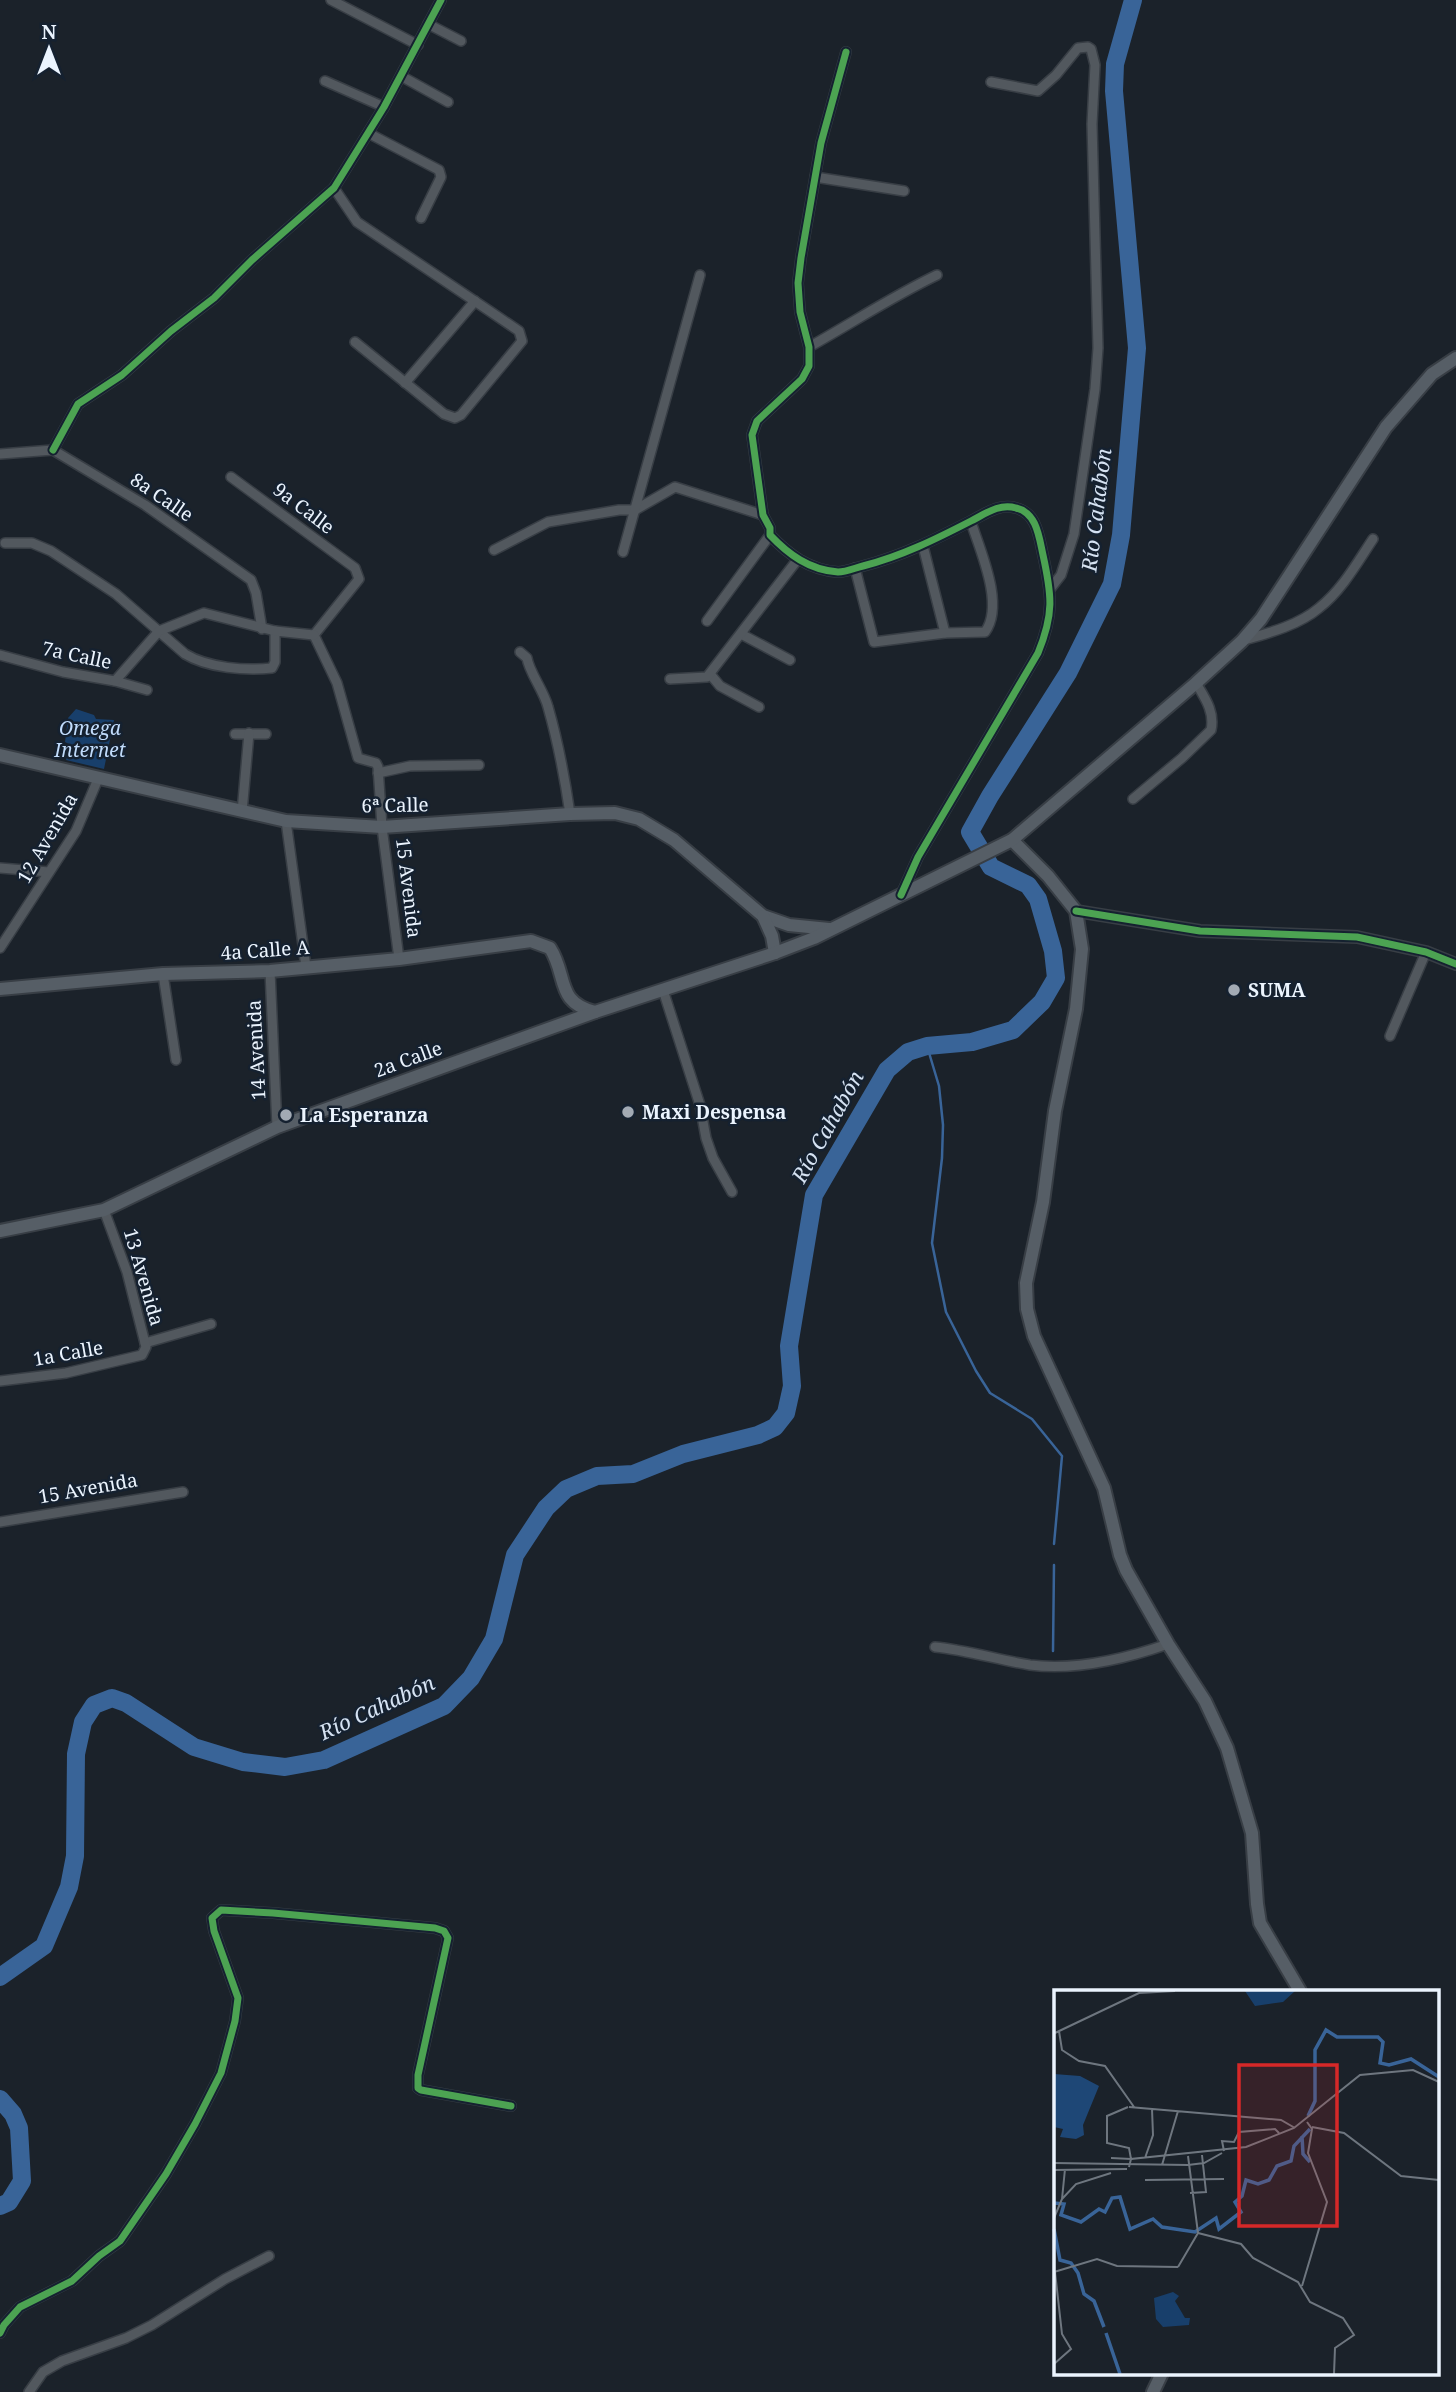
<svg xmlns="http://www.w3.org/2000/svg" width="1456" height="2392" font-family="'Noto Serif',serif">
  <style>
    .green { fill: #183f6b }
    .lines { fill: none; stroke-linecap: round; stroke-linejoin: round }
    .stream { stroke: #396498; stroke-width: 2.5 }
    .river { stroke: #396498; stroke-width: 18 }
    .minor-casing { stroke: #383e45; stroke-width: 12 }
    .tertiary-casing { stroke: #383e45; stroke-width: 14 }
    .secondary-casing { stroke: #383e45; stroke-width: 16 }
    .minor { stroke: #52585e; stroke-width: 9 }
    .tertiary { stroke: #52585e; stroke-width: 10 }
    .secondary { stroke: #565e66; stroke-width: 12 }
    .cycleway-casing { stroke: #152130; stroke-width: 11 }
    .cycleway { stroke: #4ca352; stroke-width: 7 }
    .poi-dot { fill: #a2aab4; stroke: #152130; stroke-width: 2.5 }
    .labels { text-anchor: middle; stroke-width: 5; stroke-linejoin: round; paint-order: stroke }
    .street-label { font-size: 19px; fill: #ebf4fe; stroke: #152130 }
    .park-label { font-size: 19px; font-style: italic; fill: #c1dcfc; stroke: #152130 }
    .poi-label { font-size: 19px; font-weight: bold; fill: #ebf4fe; stroke: #152130; text-anchor: start }
    .water-label { font-size: 21px; font-style: italic; fill: #d5e2f2; stroke: #152130 }
    .inset-river { fill: none; stroke: #396498; stroke-width: 3.5 }
    .inset-road { fill: none; stroke: #6e767f; stroke-width: 2 }
    .view { fill: #d62828; fill-opacity: 0.15; stroke: #d62828; stroke-width: 3.5 }
    .inset-edge { fill: none; stroke: #ebf4fe; stroke-width: 3.5 }
  </style>
  <rect width="100%" height="100%" fill="#1b222a"/>
  <path class="green" d="M76 709 94 715 96 719 114 720 104 769 66 760 71 745 65 742 68 718Z"/>
  <g class="lines">
    <g class="stream">
      <path d="M927 1046 939 1086 943 1125 942 1158 932 1243 946 1312 976 1371 990 1393 1032 1419 1062 1456 1054 1544"/>
      <path d="M1053 1651 1054 1565"/>
    </g>
    <g class="river">
      <path d="M0 1977 44 1946 69 1887 75 1856 76 1754 83 1722 94 1705 112 1698 126 1703 194 1747 243 1762 285 1767 324 1760 444 1706 471 1678 494 1639 515 1555 546 1508 566 1489 597 1476 633 1474 683 1454 758 1435 775 1427 786 1413 792 1386 789 1346 814 1195 887 1070 908 1052 927 1046 972 1042 1013 1030 1042 1002 1056 978 1053 951 1038 899 1028 885 991 867 970 832 990 796 1068 673 1112 584 1121 535 1137 348 1114 91 1115 64 1133 0"/>
      <path d="M0 2099 13 2114 19 2128 22 2181 9 2202 0 2206"/>
    </g>
    <g class="minor-casing">
      <g id="minor">
        <path d="M331 0 418 45"/>
        <path d="M428 24 461 41"/>
        <path d="M846 52 821 143 801 258 798 283 800 312 809 347V366L802 379 757 421 752 435 763 515 770 528V535C788 554 809 570 838 572 846 572 855 568 863 566 902 556 936 539 971 521 985 514 999 503 1016 508 1037 513 1039 537 1043 555 1052 596 1054 614 1038 653L918 857 901 895"/>
        <path d="M401 76 448 102"/>
        <path d="M325 81 384 107"/>
        <path d="M991 82 1038 91 1056 75 1078 48 1088 47 1091 49 1095 65 1092 124 1098 348 1095 389 1074 534 1061 575 1050 589"/>
        <path d="M368 133 439 170 441 177 421 218"/>
        <path d="M815 177 904 191"/>
        <path d="M334 188 357 222 491 312 519 331 522 341 461 415 455 418 444 414 355 342"/>
        <path d="M809 347C852 323 893 296 937 275"/>
        <path d="M405 383 475 301"/>
        <path d="M53 450 78 404 122 375 171 331 214 298 252 260 334 188 384 107 441 0"/>
        <path d="M0 454 53 450 145 505 251 580 256 593 262 629"/>
        <path d="M231 477 355 568 359 579 314 635"/>
        <path d="M5 543H32L51 551 116 594 185 654C208 668 246 671 272 668L275 662V631"/>
        <path d="M923 546 945 633"/>
        <path d="M494 550 548 522 619 510H635L675 487 763 515"/>
        <path d="M623 552 700 275"/>
        <path d="M855 568 874 642 945 633 985 632C1005 605 980 550 971 522"/>
        <path d="M707 621 770 535"/>
        <path d="M741 634 790 660"/>
        <path d="M314 635 337 683 358 758 376 763 378 767 382 827 399 959"/>
        <path d="M1244 640C1269 633 1299 625 1319 608 1342 590 1357 563 1373 539"/>
        <path d="M520 652 527 658C529 672 544 691 548 707 558 742 565 779 570 814"/>
        <path d="M0 655 63 672 115 681 147 690"/>
        <path d="M710 674 720 686 759 707"/>
        <path d="M670 679 707 677 798 559"/>
        <path d="M115 681 159 631 204 613 275 631 314 635"/>
        <path d="M235 734H266"/>
        <path d="M378 773 410 766 479 765"/>
        <path d="M1133 799 1182 758 1211 730C1215 712 1205 698 1196 683"/>
        <path d="M242 812 249 733"/>
        <path d="M286 821 306 967"/>
        <path d="M0 868 49 872"/>
        <path d="M0 948 76 831 98 779"/>
        <path d="M270 971 277 1127"/>
        <path d="M163 974 176 1060"/>
        <path d="M663 990 700 1105 706 1138 713 1158 732 1192"/>
        <path d="M1390 1036 1426 952"/>
        <path d="M145 1343 211 1324"/>
        <path d="M0 1381 66 1373 142 1355 146 1347 127 1272 104 1210"/>
        <path d="M0 1522 183 1492"/>
        <path d="M935 1647C967 1650 998 1660 1030 1665 1076 1671 1125 1659 1168 1644"/>
        <path d="M0 2333 4 2325 20 2307 72 2281 99 2256 120 2241 166 2174 195 2124 221 2073 235 2021 238 1998 214 1931 212 1918 221 1910 273 1913 435 1928 444 1931 448 1938 418 2075V2088L421 2090 511 2106"/>
        <path d="M29 2392 43 2372 62 2361 126 2338 152 2325 225 2279 269 2256"/>
      </g>
    </g>
    <g class="tertiary-casing">
      <path id="tertiary" d="M1076 911 1200 931 1357 937 1426 952 1456 964"/>
    </g>
    <g class="secondary-casing">
      <g id="secondary">
        <path d="M0 755 286 821 382 827 570 814 615 813 639 819 674 840 763 916 789 925 829 929"/>
        <path d="M1012 840 1048 876 1076 911 1082 949 1076 1009 1055 1111 1043 1202 1026 1283 1027 1309 1034 1336 1104 1488 1120 1555 1126 1570 1168 1644 1205 1701 1227 1748 1252 1833 1257 1904 1260 1923 1300 1991"/>
        <path d="M763 916 772 936 775 953"/>
        <path d="M0 989 163 974 270 971 399 959 531 941 550 948C568 976 555 1002 595 1012"/>
        <path d="M0 1231 104 1210 277 1127 595 1012 775 953 814 938 1012 840 1196 683 1242 641 1261 619 1386 427 1432 374 1456 358"/>
        <path d="M1153 2392 1162 2373"/>
      </g>
    </g>
    <use href="#minor" class="minor"/>
    <use href="#tertiary" class="tertiary"/>
    <use href="#secondary" class="secondary"/>
    <g class="cycleway-casing">
      <g id="cycleway">
        <path d="M846 52 821 143 801 258 798 283 800 312 809 347V366L802 379 757 421 752 435 763 515 770 528V535C788 554 809 570 838 572 846 572 855 568 863 566 902 556 936 539 971 521 985 514 999 503 1016 508 1037 513 1039 537 1043 555 1052 596 1054 614 1038 653L918 857 901 895"/>
        <path d="M53 450 78 404 122 375 171 331 214 298 252 260 334 188 384 107 441 0"/>
        <path d="M1076 911 1200 931 1357 937 1426 952 1456 964"/>
        <path d="M0 2333 4 2325 20 2307 72 2281 99 2256 120 2241 166 2174 195 2124 221 2073 235 2021 238 1998 214 1931 212 1918 221 1910 273 1913 435 1928 444 1931 448 1938 418 2075V2088L421 2090 511 2106"/>
      </g>
    </g>
    <use href="#cycleway" class="cycleway"/>
  </g>
  <g class="poi-dot">
    <circle cx="1234" cy="990" r="7"/>
    <circle cx="628" cy="1112" r="7"/>
    <circle cx="286" cy="1115" r="7"/>
  </g>
  <g class="labels">
    <g class="street-label">
      <text transform="translate(162 497) rotate(34)" y="7">8a Calle</text>
      <text transform="translate(304 508) rotate(37)" y="7">9a Calle</text>
      <text transform="translate(77 655) rotate(12)" y="7">7a Calle</text>
      <text transform="translate(395 805) rotate(-1)" y="7">6ª Calle</text>
      <text transform="translate(47 838) rotate(-60)" y="7">12 Avenida</text>
      <text transform="translate(409 888) rotate(83)" y="7">15 Avenida</text>
      <text transform="translate(265 950) rotate(-4)" y="7">4a Calle A</text>
      <text transform="translate(256 1050) rotate(-93)" y="7">14 Avenida</text>
      <text transform="translate(408 1059) rotate(-20)" y="7">2a Calle</text>
      <text transform="translate(144 1277) rotate(74)" y="7">13 Avenida</text>
      <text transform="translate(68 1353) rotate(-10)" y="7">1a Calle</text>
      <text transform="translate(88 1488) rotate(-10)" y="7">15 Avenida</text>
    </g>
    <g class="park-label">
      <text x="90" y="735">Omega<tspan x="90" dy="22">Internet</tspan></text>
    </g>
    <g class="poi-label">
      <text x="1248" y="997">SUMA</text>
      <text x="642" y="1119">Maxi Despensa</text>
      <text x="300" y="1122">La Esperanza</text>
    </g>
    <g class="water-label">
      <text transform="translate(1097 510) rotate(-83)" y="7">Río Cahabón</text>
      <text transform="translate(828 1127) rotate(-61)" y="7">Río Cahabón</text>
      <text transform="translate(377 1708) rotate(-25)" y="7">Río Cahabón</text>
    </g>
  </g>
  <g transform="translate(1054 1990)">
    <rect width="385" height="385" fill="#1b222a"/>
    <path d="M191 1H241L229 12 201 16ZM119 302 125 306 121 311 131 328H136L135 335 109 337 102 329 100 308Z" fill="#183f6b"/>
    <path d="M0 84 26 86 45 96 29 135 30 145 22 149 6 147 9 139 0 137Z" fill="#1e4776"/>
    <path class="inset-river" d="M254 126 261 111V60L272 40 283 47H324L329 52 326 73 335 75 357 69 385 87M248 146 249 164 256 172M0 213 10 214 7 225 27 232 45 219 51 222 58 208 66 207 76 239 99 229 108 237 141 242 162 228 165 239 187 222 181 212 188 206 192 190 204 194 215 190 223 176 237 171 240 156 256 139M0 239 6 270 17 273 24 283 30 304 40 311 50 337M52 343 66 384"/>
    <path class="inset-road" d="M5 41 8 60 25 71 51 76 80 117M1 43 85 3 121 1M75 117 227 130 241 138M258 137 290 143 347 186 385 190M170 161 168 151 180 152 185 142 221 139 225 143M134 166 144 243M57 168 77 169 75 158 53 153V126L74 117M91 168 99 145 98 119M0 173 134 175 150 173 168 163M108 175 124 121M75 177 77 169 192 157 240 138 306 85 359 80 385 92M0 180 73 179M91 190 170 189M136 203 152 202 148 165M8 209 22 194 57 183M0 228 8 209 11 179M144 243 187 254 199 268 244 292 256 312 289 328 300 345 281 358 280 384M124 277 144 243M0 282 43 269 63 276 124 277M248 296 273 212 254 163 258 139 253 132M0 374 17 359 8 344 1 282"/>
    <path class="view" d="M185 75H283V236H185Z"/>
    <rect width="385" height="385" class="inset-edge"/>
  </g>
  <g transform="translate(49 49)" stroke="#152130" stroke-width="5" paint-order="stroke">
  <path d="M0-5L12 26L0 18L-12 26Z" fill="#ebf4fe"/>
  <text y="-10" font-size="19" font-weight="bold" text-anchor="middle" fill="#ebf4fe">N</text>
  </g>
</svg>
